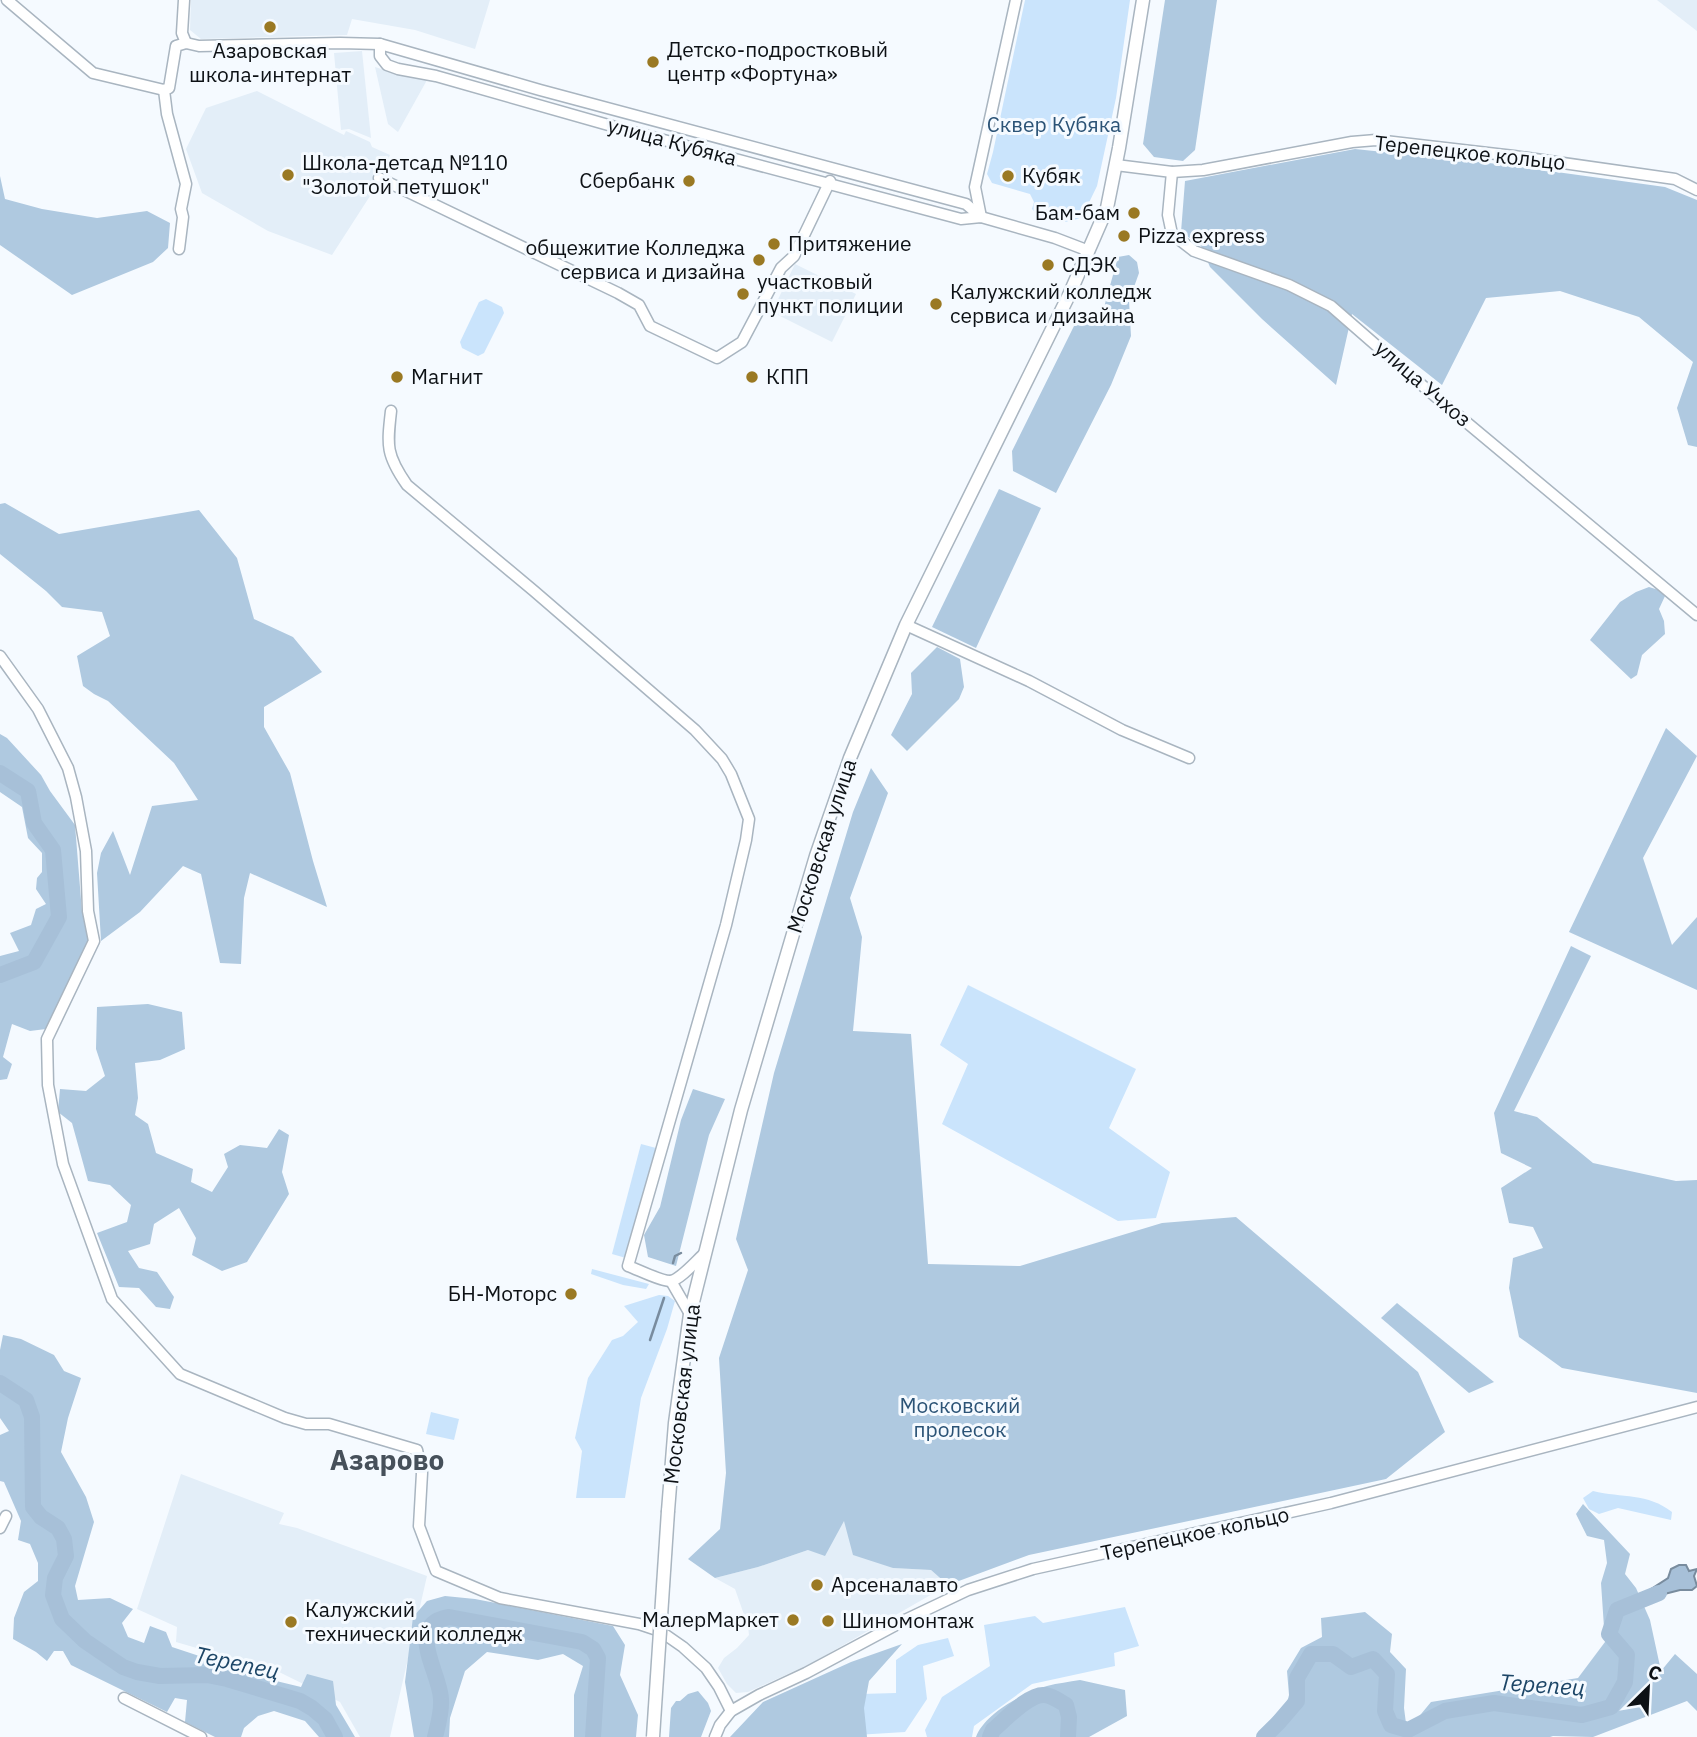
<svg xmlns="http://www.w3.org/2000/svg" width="1697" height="1737" font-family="'IBM Plex Sans',sans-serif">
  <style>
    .built { fill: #e3eef8 }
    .green { fill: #cae4fc }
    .forest { fill: #afc9e0 }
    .water { fill: #a7c0d8; stroke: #798c9e; stroke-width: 2 }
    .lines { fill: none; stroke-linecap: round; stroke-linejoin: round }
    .stream { stroke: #798c9e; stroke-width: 2.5 }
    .river { stroke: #a7c0d8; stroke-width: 16 }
    .minor-casing { stroke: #a9b5c0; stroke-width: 13 }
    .major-casing { stroke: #a9b5c0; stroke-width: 15 }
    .minor { stroke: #fff; stroke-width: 10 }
    .major { stroke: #fff; stroke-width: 12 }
    .major-bridge-casing { stroke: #a9b5c0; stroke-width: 15; stroke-linecap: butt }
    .major-bridge { stroke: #fff; stroke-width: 12 }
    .poi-dot { fill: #9a7923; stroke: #f5faff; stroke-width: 2.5 }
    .labels { text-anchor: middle; stroke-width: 6; stroke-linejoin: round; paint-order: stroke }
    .poi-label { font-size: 21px; fill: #0d1115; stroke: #f5faff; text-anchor: start }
    .park-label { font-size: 21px; fill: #2b5376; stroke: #f5faff }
    .street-label { font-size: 21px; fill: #0d1115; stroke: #f5faff }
    .water-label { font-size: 23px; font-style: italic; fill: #1d4667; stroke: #f5faff }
    .district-label { font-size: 28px; font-weight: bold; fill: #46505a; stroke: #f5faff }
  </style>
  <rect width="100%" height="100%" fill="#f5faff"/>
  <g class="built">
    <path d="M191 0H490L475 49 415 30 352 19 347 35 201 39 190 30Z"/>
    <path d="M1657 0H1697V31Z"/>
    <path d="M362 51 371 138 349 129 341 130 334 53Z"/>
    <path d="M375 67 401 75 427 80 398 132 388 124Z"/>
    <path d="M257 91 344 135 346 131 370 142 372 147 390 155 370 196 332 255 268 231 202 193 186 149 206 108Z"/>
    <path d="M795 264 856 294 832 342 772 312Z"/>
    <path d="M181 1474 284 1513 279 1524 297 1528 427 1576 390 1737H360L340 1702 279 1672 176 1642 177 1627 137 1609Z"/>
    <path d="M844 1520 893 1568 931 1570 948 1585 812 1663 748 1692 736 1693 727 1684 718 1668 724 1658 737 1648 749 1635 748 1626 735 1589 715 1578 758 1567 808 1550Z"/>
  </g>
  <g class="green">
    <path d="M1025 0H1130L1116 98 1097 186 1082 217C1064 225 1045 225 1032 209L1034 202 1030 194 992 183 987 174 993 152Z"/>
    <path d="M486 299 502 307 504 313 484 353 478 356 462 348 460 342 479 302Z"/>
    <path d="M968 985 1136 1069 1109 1128 1170 1172 1156 1218 1118 1221 942 1124 968 1064 940 1045Z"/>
    <path d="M641 1144 656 1148 626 1258 612 1254Z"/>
    <path d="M592 1269 649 1284 646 1289 623 1285 591 1274Z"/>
    <path d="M659 1295 668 1296 675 1301 667 1329 641 1398 625 1498H576L582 1451 575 1438 588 1378 612 1340 623 1336 638 1322 624 1306Z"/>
    <path d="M431 1412 459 1419 454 1440 426 1434Z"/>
    <path d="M1593 1491C1622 1498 1648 1493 1672 1512L1671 1520 1618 1508 1599 1514 1589 1509 1583 1498Z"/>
    <path d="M1125 1607 1139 1646 1114 1653 1115 1666 1032 1684 974 1726 972 1737H927L925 1730 942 1697 990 1666 984 1625 1035 1616 1043 1623Z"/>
    <path d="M948 1638 954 1656 923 1666 927 1699 905 1732 856 1735 861 1694 896 1693V1660L918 1645Z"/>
  </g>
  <g class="forest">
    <path d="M1165 0H1217L1195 150 1183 161 1154 157 1143 144Z"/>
    <path d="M1355 149 1498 164 1665 187 1697 200V447L1688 445 1677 408 1693 362 1639 317 1560 291 1486 298 1442 385 1352 314 1336 385 1262 319 1210 267 1201 246 1181 232 1185 181Z"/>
    <path d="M0 176 5 199 42 209 97 218 147 211 170 223 168 248 153 262 72 295 0 245Z"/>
    <path d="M1129 255 1137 262 1139 273 1129 301 1131 336 1111 385 1056 493 1013 471 1012 451 1075 324 1083 318H1101L1118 257Z"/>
    <path d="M999 489 1041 508 976 648 932 627Z"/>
    <path d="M5 503 59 534 199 510 237 558 254 619 293 637 322 672 264 707V727L290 773 313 861 327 907 250 873 244 898 241 964 220 963 201 874 183 866 140 912 101 941 97 873 101 853 113 831 130 875 152 806 198 800 174 763 108 701 94 694 83 686 77 656 110 636 102 612 62 607 46 591 0 554V504Z"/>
    <path d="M1649 587 1662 591 1665 596 1659 609 1664 621 1665 634 1642 655 1637 675 1631 679 1590 640 1620 602 1636 592Z"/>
    <path d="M937 647 960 659 964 687 959 699 907 751 891 735 912 694 911 673Z"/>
    <path d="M1666 728 1697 756 1643 858 1672 945 1697 917V990L1569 932Z"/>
    <path d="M0 734 7 738 41 775 50 791 75 825 82 912 89 942 46 1029 30 1031 12 1024 3 1057 12 1064 7 1079 0 1080V956L19 951 10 933 31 925 36 909 46 904 36 889 37 878 42 872V853L28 838 22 807 0 792Z"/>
    <path d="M871 768 888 793 850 898 862 937 853 1031 911 1034 928 1264 1020 1266 1162 1223 1236 1217 1418 1372 1445 1432 1386 1479 1029 1555 948 1585 931 1570 893 1568 853 1555 844 1521 825 1556 808 1550 758 1567 715 1578 688 1559 720 1529 726 1473 719 1358 748 1270 736 1239 774 1073 853 812Z"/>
    <path d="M1571 946 1591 956 1514 1111 1537 1117 1593 1163 1676 1181 1697 1180V1393L1562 1368 1519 1337 1509 1288 1513 1258 1543 1248 1533 1227 1509 1223 1501 1188 1532 1168 1501 1153 1494 1113Z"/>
    <path d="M148 1004 182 1012 185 1049 160 1060 135 1063 138 1098 135 1115 148 1124 156 1153 193 1169 191 1182 212 1192 228 1167 224 1154 240 1145 267 1148 279 1129 289 1135 282 1172 289 1194 247 1262 222 1271 192 1255 196 1238 179 1208 154 1224 150 1244 128 1251 139 1268 157 1272 174 1297 170 1309 156 1307 139 1288 119 1287 97 1233 127 1222 131 1205 110 1185 88 1181 72 1123 58 1112 60 1089 86 1091 105 1076 96 1049 97 1007Z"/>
    <path d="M693 1089 725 1099 709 1135 676 1266 648 1257 644 1235 660 1207 681 1120Z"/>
    <path d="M1397 1303 1494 1382 1469 1393 1381 1318Z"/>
    <path d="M3 1335 21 1339 54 1355 64 1371 81 1378 68 1418 61 1452 86 1497 94 1522 75 1586 78 1600 110 1598 133 1609 122 1623 128 1637 144 1643 150 1626 166 1632 172 1647 272 1680 301 1687 307 1674 333 1681 336 1705 355 1737H319L305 1721 274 1711 258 1716 244 1728 241 1737H215L185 1722 187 1700 175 1698 167 1712 71 1665 63 1651H54L47 1661 36 1652 13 1639 14 1618 24 1592 38 1581V1563L30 1544 18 1540 21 1521 4 1482 0 1481V1435L9 1431 0 1418V1350Z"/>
    <path d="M1583 1504 1630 1554 1625 1574 1636 1588 1650 1620 1661 1671 1675 1654 1697 1674V1711L1687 1701 1593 1737 1553 1736 1550 1737H1257L1284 1714 1289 1695 1287 1671 1301 1648 1322 1637 1321 1618 1365 1612 1392 1634 1390 1652 1406 1669 1404 1708 1407 1731 1431 1702 1578 1678 1605 1642 1601 1583 1607 1563 1604 1540 1587 1536 1576 1514Z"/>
    <path d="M445 1596 475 1599 613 1626 625 1645 620 1675 638 1715 636 1737H574V1695L583 1666 563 1654 538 1660 487 1652 465 1671 450 1718 449 1737H414L405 1682 413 1617 427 1601Z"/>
    <path d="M902 1644 869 1681 864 1708 867 1737H730L763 1702 851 1662Z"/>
    <path d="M1080 1680 1125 1690 1127 1716 1089 1737H976C984 1714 1024 1692 1047 1686 1058 1683 1069 1682 1080 1680Z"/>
    <path d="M698 1691 708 1703 711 1711 701 1737H669L671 1708 676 1701H680L688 1694Z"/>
  </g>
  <path class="water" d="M1679 1565H1686L1689 1571 1697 1569 1694 1576 1697 1586 1692 1590H1680L1641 1600 1648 1591 1668 1578 1671 1569Z"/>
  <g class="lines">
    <g class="stream">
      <path d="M673 1263 675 1256 681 1253"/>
      <path d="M650 1340 664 1298"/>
    </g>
    <g class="river">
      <path d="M0 773 28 791 34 823 53 850 59 917 34 962 0 975"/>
      <path d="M0 1383 26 1400 32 1417 33 1507 41 1517 58 1528 64 1539 66 1556 55 1578 53 1595 62 1619 85 1641 123 1667 137 1672 160 1676 207 1675 227 1679 300 1701 312 1708 325 1719 335 1737"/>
      <path d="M435 1737C438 1725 442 1712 441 1699 440 1672 404 1625 449 1617L582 1642 593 1649 598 1658 593 1737"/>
      <path d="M990 1737 993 1730C1005 1720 1029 1693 1045 1695 1053 1696 1059 1701 1066 1705L1069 1717 1068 1737"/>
      <path d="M1264 1737 1279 1722 1297 1701V1678L1311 1654H1333L1351 1667 1373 1659 1387 1674 1385 1711 1391 1725 1408 1730 1445 1711 1494 1703 1582 1715 1611 1707 1625 1682 1627 1655 1609 1634 1617 1610 1659 1593"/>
    </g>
    <g class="minor-casing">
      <g id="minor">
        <path d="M7 0 93 73 164 90"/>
        <path d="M184 0 182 33 186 43"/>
        <path d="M380 44V56L387 65 398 69 436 76 626 130 961 219 981 217 1055 238 1089 251"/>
        <path d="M1116 165 1172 172 1203 170 1352 142 1376 140 1514 156 1675 179 1697 190"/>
        <path d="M1172 172 1168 215 1172 234 1194 251 1289 285 1331 306 1417 381 1697 615"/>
        <path d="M379 178 618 293 639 305 650 326 717 358 742 342 781 268 794 256 830 181"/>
        <path d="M981 217 975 187 1016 0"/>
        <path d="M179 249 183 217 181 209 186 184 167 114 164 90 169 88 176 46 186 43 199 46 340 43 380 44 540 90 966 204 981 217"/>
        <path d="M391 411C387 446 386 455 407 485L534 591 695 730 722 759 731 774 749 819 746 840 726 925 628 1266C637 1269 662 1282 671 1281 681 1279 697 1260 705 1253"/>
        <path d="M906 625 1029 681 1122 730 1189 758"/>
        <path d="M0 656 38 709 68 768 76 797 86 851 88 911 94 941 47 1039 48 1085 63 1164 112 1299 180 1374 285 1418 306 1424H329L417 1450 422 1473 419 1526 436 1571 500 1598 639 1624 660 1631 683 1647 706 1668 719 1687 731 1711"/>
        <path d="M671 1281 690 1314"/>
        <path d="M0 1528 6 1516"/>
        <path d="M124 1698 201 1737"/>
        <path d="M715 1737 720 1725 731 1711 759 1695 806 1673 907 1619 968 1590 1033 1569 1331 1503 1697 1407"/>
      </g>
    </g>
    <g class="major-casing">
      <path id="major" d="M668 1511 675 1423 690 1314 741 1110 816 856 850 758 906 625 1070 293 1107 208 1119 148 1143 0"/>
    </g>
    <use href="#minor" class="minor"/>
    <use href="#major" class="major"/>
    <g class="major-bridge-casing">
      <path id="major-bridge" d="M653 1737 668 1511"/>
    </g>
    <use href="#major-bridge" class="major-bridge"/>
  </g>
  <g class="poi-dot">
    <circle cx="270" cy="27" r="7"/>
    <circle cx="653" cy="62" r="7"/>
    <circle cx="288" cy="175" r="7"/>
    <circle cx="1008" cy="176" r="7"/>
    <circle cx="689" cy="181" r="7"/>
    <circle cx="1134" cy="213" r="7"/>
    <circle cx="1124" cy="236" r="7"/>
    <circle cx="774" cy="244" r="7"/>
    <circle cx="759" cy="260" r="7"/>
    <circle cx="1048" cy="265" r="7"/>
    <circle cx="743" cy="294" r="7"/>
    <circle cx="936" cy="304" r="7"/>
    <circle cx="397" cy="377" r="7"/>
    <circle cx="752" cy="377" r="7"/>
    <circle cx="571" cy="1294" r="7"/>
    <circle cx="817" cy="1585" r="7"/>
    <circle cx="793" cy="1620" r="7"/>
    <circle cx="828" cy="1621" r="7"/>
    <circle cx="291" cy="1622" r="7"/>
  </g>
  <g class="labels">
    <g class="poi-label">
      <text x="667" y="57">Детско-подростковый<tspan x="667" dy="24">центр «Фортуна»</tspan></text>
      <text x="270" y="58" text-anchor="middle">Азаровская<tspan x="270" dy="24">школа-интернат</tspan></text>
      <text x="302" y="170">Школа-детсад №110<tspan x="302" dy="24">"Золотой петушок"</tspan></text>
      <text x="1022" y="183">Кубяк</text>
      <text x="675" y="188" text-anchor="end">Сбербанк</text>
      <text x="1120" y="220" text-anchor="end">Бам-бам</text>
      <text x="1138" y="243">Pizza express</text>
      <text x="788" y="251">Притяжение</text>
      <text x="745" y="255" text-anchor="end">общежитие Колледжа<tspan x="745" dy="24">сервиса и дизайна</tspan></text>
      <text x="1062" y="272">СДЭК</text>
      <text x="757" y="289">участковый<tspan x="757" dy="24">пункт полиции</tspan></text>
      <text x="950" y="299">Калужский колледж<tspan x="950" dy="24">сервиса и дизайна</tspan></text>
      <text x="411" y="384">Магнит</text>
      <text x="766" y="384">КПП</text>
      <text x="557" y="1301" text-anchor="end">БН-Моторс</text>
      <text x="831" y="1592">Арсеналавто</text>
      <text x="305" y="1617">Калужский<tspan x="305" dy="24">технический колледж</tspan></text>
      <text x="779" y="1627" text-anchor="end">МалерМаркет</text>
      <text x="842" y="1628">Шиномонтаж</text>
    </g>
    <g class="park-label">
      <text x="1054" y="132">Сквер Кубяка</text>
      <text x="960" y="1413">Московский<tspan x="960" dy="24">пролесок</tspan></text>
    </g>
    <g class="street-label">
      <text transform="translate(672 142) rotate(15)" y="7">улица Кубяка</text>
      <text transform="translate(1470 153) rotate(6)" y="7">Терепецкое кольцо</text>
      <text transform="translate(1423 384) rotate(41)" y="7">улица Учхоз</text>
      <text transform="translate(822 846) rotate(-72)" y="7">Московская улица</text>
      <text transform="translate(682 1394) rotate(-83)" y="7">Московская улица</text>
      <text transform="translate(1195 1534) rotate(-12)" y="7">Терепецкое кольцо</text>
    </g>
    <g class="water-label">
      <text transform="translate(237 1663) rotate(12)" y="8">Терепец</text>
      <text transform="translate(1542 1685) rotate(4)" y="8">Терепец</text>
    </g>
    <g class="district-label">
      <text x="387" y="1470">Азарово</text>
    </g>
  </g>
  <g transform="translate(1648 1688) rotate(24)" stroke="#f5faff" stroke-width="5" paint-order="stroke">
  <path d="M0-5L12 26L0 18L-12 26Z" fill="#0d1115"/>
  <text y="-10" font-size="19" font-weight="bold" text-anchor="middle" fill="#0d1115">С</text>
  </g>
</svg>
